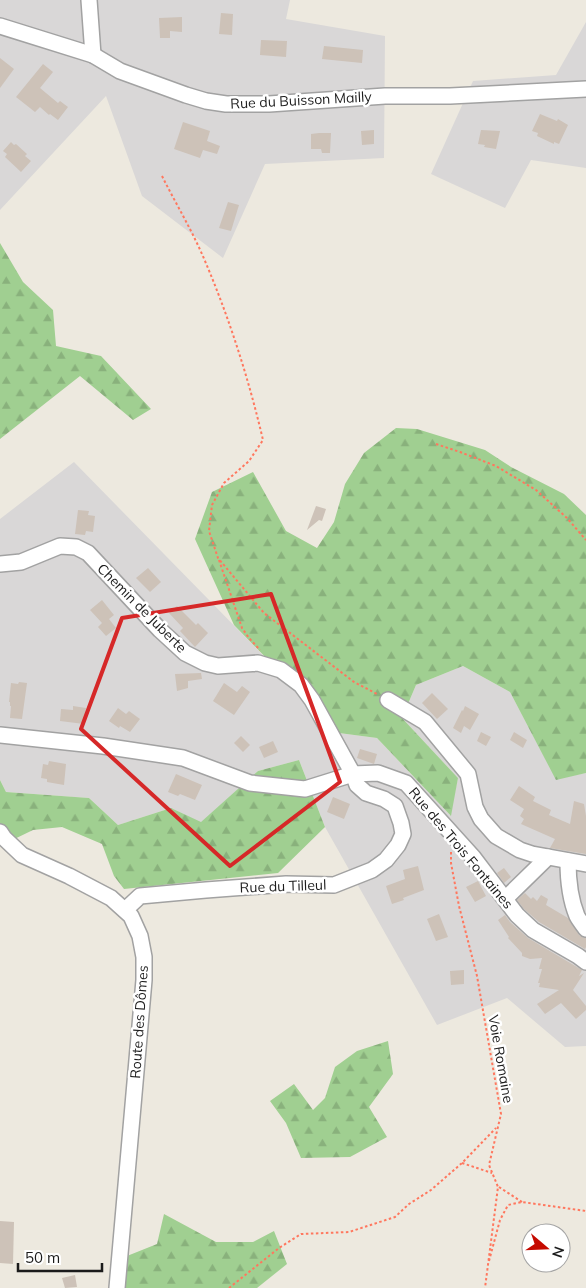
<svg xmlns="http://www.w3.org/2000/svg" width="586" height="1288" font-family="Mulish,sans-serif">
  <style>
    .residential { fill: #d9d7d7 }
    .forest { fill: url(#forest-firs) }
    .building { fill: #cdc2b8 }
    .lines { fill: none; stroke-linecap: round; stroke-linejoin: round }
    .minor-casing { stroke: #a2a2a2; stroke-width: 18 }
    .path { stroke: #ff775e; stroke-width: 2; stroke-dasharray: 2.5 2.5; stroke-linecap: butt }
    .minor { stroke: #fff; stroke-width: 15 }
    .marked { fill: none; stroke: #d62828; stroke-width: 4; stroke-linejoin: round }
    .labels { text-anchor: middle; stroke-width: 5; stroke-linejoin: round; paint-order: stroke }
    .street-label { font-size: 14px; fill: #1b1b1b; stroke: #fff }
  </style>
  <defs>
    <pattern id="forest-firs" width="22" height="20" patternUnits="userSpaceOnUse" patternTransform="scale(1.25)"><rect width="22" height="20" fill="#a0cf91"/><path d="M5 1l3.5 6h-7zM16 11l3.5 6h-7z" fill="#89b17c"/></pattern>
  </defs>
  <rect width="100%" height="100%" fill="#ede9df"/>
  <g class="residential">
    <path d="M0 0H290L286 19 385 36 384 158 265 164 223 258 142 196 106 96 0 210Z"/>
    <path d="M586 22V168L531 160 505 208 431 174 473 81 556 75Z"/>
    <path d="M74 462 339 733 377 738 450 815 458 778 402 718 416 685 463 666 510 692 556 779 586 773V1046L565 1047 507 998 437 1025 325 827 299 760 258 771 201 823 171 808 118 825 89 798 6 792 0 780V519Z"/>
  </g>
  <g class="forest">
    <path d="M0 243 23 282 53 310 56 346 101 356 151 409 133 420 80 376 0 439Z"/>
    <path d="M396 428 417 429 485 450 511 467 564 494 586 515V773L556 780 510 692 463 666 416 685 402 718 458 778 451 816 377 738 339 733 234 625 195 539 212 492 253 472 286 531 317 548 334 522 345 484 364 453Z"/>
    <path d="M299 760 325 827 278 873 124 889 114 876 102 844 62 827 33 830 0 846V780L6 792 89 798 118 825 171 808 201 822 258 771Z"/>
    <path d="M388 1041 393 1074 369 1107 387 1137 350 1157 301 1158 286 1123 270 1101 294 1084 313 1110 325 1098 335 1067 357 1051Z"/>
    <path d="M164 1214 216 1242H253L274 1231 287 1264 257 1288H124L127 1256 157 1244Z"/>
  </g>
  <g class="building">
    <path d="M221 13 233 14 232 35 219 34Z"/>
    <path d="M182 17V32L170 31V38H160L159 18Z"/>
    <path d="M261 40 287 41 286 57 260 55Z"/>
    <path d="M324 46 363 50 362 63 322 59Z"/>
    <path d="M0 58 14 69 0 88Z"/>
    <path d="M43 64 53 72 40 88 58 103 60 101 68 107 58 120 50 114 49 115 40 107 35 112 16 97Z"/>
    <path d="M540 114 557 121 558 119 568 125 559 144 554 142V144L537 136 538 133 532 131Z"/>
    <path d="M183 122 210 131 207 141 220 146 217 154 203 150 200 158 174 149Z"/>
    <path d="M374 130V144L362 145 361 131Z"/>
    <path d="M481 130 500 131 496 149 484 147 485 145 478 144Z"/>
    <path d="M319 133H331L330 153H322L321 149H311V134Z"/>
    <path d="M11 142 14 145 16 144 27 154 25 156 31 161 21 172 5 157 7 154 3 151Z"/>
    <path d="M228 202 239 205 231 231 219 228Z"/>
    <path d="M316 506 326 509 322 521 319 520 307 530Z"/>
    <path d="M78 510 89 511 88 515 95 516 93 532 86 531 85 535 75 534Z"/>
    <path d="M148 568 161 582 150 592 136 578Z"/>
    <path d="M102 600 114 615 109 619 116 628 106 636 98 627 102 623 90 610Z"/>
    <path d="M177 606 196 625 198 623 208 633 195 647 180 631 183 628 169 613Z"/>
    <path d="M201 673 202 679 188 681V688L177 691 175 674Z"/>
    <path d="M19 682 27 683 22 719 10 718 11 706H10V702H9L11 683 18 684Z"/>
    <path d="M224 683 237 692 242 686 250 692 234 715 213 701Z"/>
    <path d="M432 693 448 709 437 719 422 703Z"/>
    <path d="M73 706 86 708 84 724 60 721 61 709 73 710Z"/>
    <path d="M465 706 479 714 470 730 464 726 461 733 453 728 462 710 463 711Z"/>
    <path d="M118 708 126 714 129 711 140 719 130 732 120 726 119 728 109 721Z"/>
    <path d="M481 732 491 737 486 746 477 741Z"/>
    <path d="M514 732 527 740 523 748 510 740Z"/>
    <path d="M241 736 250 745 243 752 234 743Z"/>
    <path d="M273 741 278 752 264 758 259 747Z"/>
    <path d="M360 749 377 754 374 764 357 758Z"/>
    <path d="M49 761 66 764 64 785 47 782V779L41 778 43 764 48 765Z"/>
    <path d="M176 774 202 785 195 800 180 794 178 796 168 792Z"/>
    <path d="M519 786 535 797 533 801 551 810 549 815 570 824 574 801 584 804 586 816V854L550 848 555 839 521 824 524 819 520 816 524 809 510 800Z"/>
    <path d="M333 797 350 804 344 819 327 812Z"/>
    <path d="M418 866 424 890 403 898 404 900 392 904 386 886 405 879 403 870Z"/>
    <path d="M504 868 511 877 504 883 497 873Z"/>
    <path d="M478 881 486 896 475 902 466 887Z"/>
    <path d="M525 893 531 899 533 897 537 901 541 895 548 899 546 905 568 918 579 935 582 937 586 938V947L585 949 539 922 524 909 517 900Z"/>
    <path d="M439 914 448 937 436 941 427 919Z"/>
    <path d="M505 915 510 922 528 938 582 970 579 976 584 973 573 990 586 1006V1010L576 1019 561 1003 545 1014 537 1004 559 990 539 987 540 983H538L542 969H539L542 958 530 959 522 956V953L508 938 509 937 498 920Z"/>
    <path d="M464 970V984L451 985 450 971Z"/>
    <path d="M0 1221 14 1222 13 1264 0 1263Z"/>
    <path d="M75 1275 77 1287 65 1288 62 1278Z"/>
  </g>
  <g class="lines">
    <g class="minor-casing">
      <g id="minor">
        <path d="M89 0 93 55"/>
        <path d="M0 26 93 55 120 71 186 95 206 101 226 104H269L385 96H450L586 89"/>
        <path d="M0 564 21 562 60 546 76 547 88 553 160 630 185 653 205 663 218 666 258 663 281 670 301 685 312 700 353 774 357 785 366 793 384 799 395 806 401 823 403 834 398 845 386 860 372 870 334 885 286 884 206 890 140 896 125 910"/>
        <path d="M388 700 425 722 468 774 475 807 481 819 496 836 520 850 532 854 586 864"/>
        <path d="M0 735 103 746 183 758 250 783 305 789 353 774 378 773 406 783 473 857 517 915 533 930 578 956 586 962"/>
        <path d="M0 832 4 838 22 855 69 876 111 898 131 916 140 936 144 957V980L117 1288"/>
        <path d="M568 861C568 879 570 899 577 916 579 920 583 925 586 929"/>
        <path d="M505 899 548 857"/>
      </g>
    </g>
    <g class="path">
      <path d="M162 176C175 202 190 227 202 254 228 314 248 376 263 440L249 461 224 483 212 505 209 531 218 558 264 613 354 682 377 694"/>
      <path d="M436 444 460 452 496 466 536 490 567 518 586 540"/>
      <path d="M219 560 242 628 249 638 260 650"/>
      <path d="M451 852V863L459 906 477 976 501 1114 489 1165 498 1187 485 1288"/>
      <path d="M462 1163 492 1173"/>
      <path d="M499 1187 522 1202"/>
      <path d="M489 1261 500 1220 508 1205 522 1202 586 1211"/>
      <path d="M229 1288 279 1248 301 1234 349 1232 395 1217 409 1204 431 1190 462 1163 496 1128"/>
    </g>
    <use href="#minor" class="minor"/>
  </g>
  <path class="marked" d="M271 594 340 782 230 866 81 729 122 618Z"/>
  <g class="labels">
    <g class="street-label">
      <text transform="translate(301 100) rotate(-3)" y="5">Rue du Buisson Mailly</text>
      <text transform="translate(142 608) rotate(45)" y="5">Chemin de Juberte</text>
      <text transform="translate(461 848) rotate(50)" y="5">Rue des Trois Fontaines</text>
      <text transform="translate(283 886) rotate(-2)" y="5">Rue du Tilleul</text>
      <text transform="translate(139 1022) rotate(-86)" y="5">Route des Dômes</text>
      <text transform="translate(501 1059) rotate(80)" y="5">Voie Romaine</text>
    </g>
  </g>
  <g transform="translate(546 1248) rotate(109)"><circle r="24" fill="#ffffff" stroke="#a4a4a4"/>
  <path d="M0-4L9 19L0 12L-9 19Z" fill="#c50a00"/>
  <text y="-8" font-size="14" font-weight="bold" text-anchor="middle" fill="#1b1b1b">N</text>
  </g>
  <path d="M18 1263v8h84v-8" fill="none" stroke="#1b1b1b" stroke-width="2.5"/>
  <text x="25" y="1263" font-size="15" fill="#1b1b1b" stroke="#ffffff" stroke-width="4" paint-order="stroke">50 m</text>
</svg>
